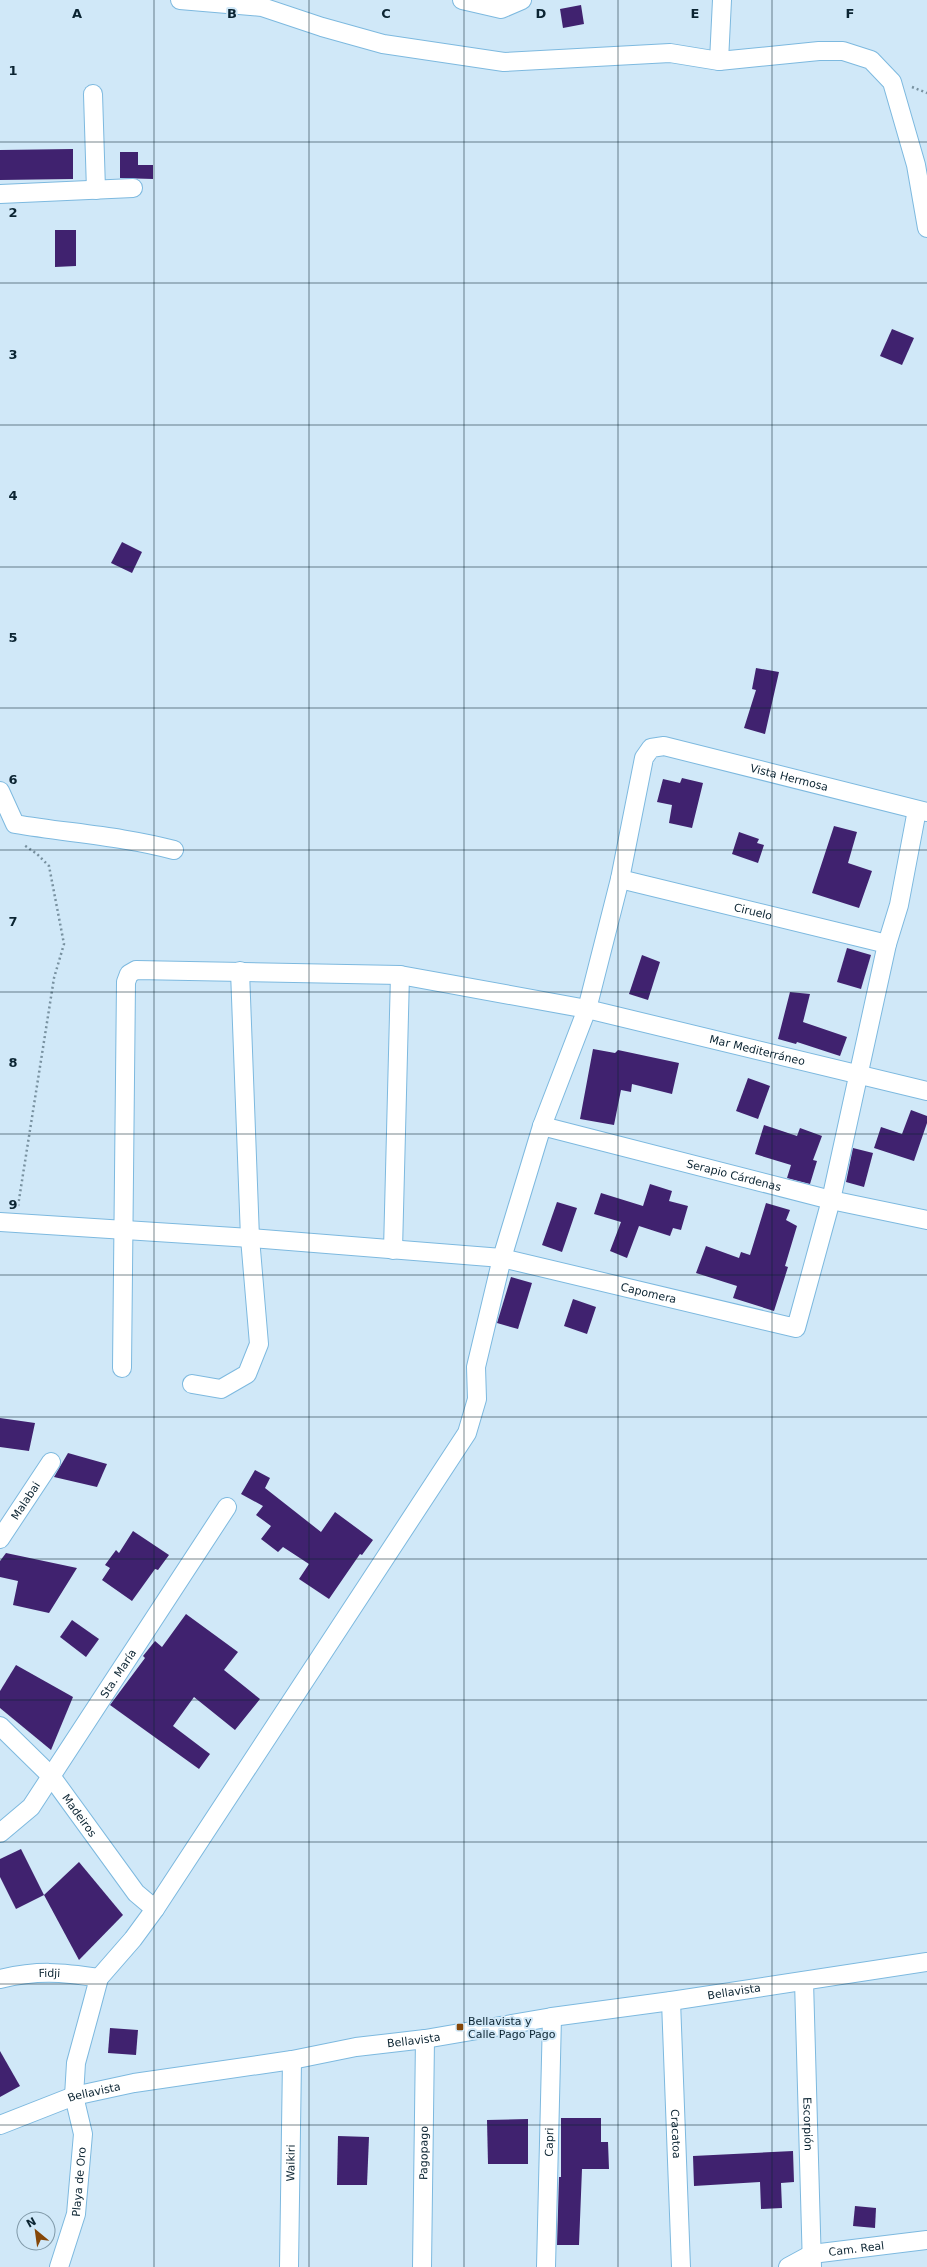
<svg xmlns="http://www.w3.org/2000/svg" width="927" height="2267" font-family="'DejaVu Sans',sans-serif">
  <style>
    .building { fill: #40226f }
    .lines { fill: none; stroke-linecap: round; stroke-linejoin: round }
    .street-casing { stroke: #7db9df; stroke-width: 20 }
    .path { stroke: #7891a0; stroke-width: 2.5; stroke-dasharray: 2 3; stroke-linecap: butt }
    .street { stroke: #fff; stroke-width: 18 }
    .grid { fill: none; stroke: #0b2432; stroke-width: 1; stroke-opacity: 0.55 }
    .poi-dot { fill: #854709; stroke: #d0e8f8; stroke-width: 1.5 }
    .labels { text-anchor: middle; stroke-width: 4; stroke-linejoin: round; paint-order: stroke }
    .street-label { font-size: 11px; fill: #0b2432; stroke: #d0e8f8 }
    .poi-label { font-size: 11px; fill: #0b2432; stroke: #d0e8f8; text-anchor: start }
    .grid-label { font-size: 13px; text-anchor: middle; font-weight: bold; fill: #0b2432; stroke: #d0e8f8; stroke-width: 4; stroke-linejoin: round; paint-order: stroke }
  </style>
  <rect width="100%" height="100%" fill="#d0e8f8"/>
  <g class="building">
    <path d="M581 5 584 24 563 28 560 9Z"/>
    <path d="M73 149V179L0 180V150Z"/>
    <path d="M120 152H138V165H153V179L120 178Z"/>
    <path d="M55 230H76V266L55 267Z"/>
    <path d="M892 329 914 338 902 365 880 356Z"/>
    <path d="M122 542 142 552 132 573 111 563Z"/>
    <path d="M756 668 779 672 765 734 744 728 756 690 752 689Z"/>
    <path d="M682 778 703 783 692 828 669 823 672 805 657 802 663 779 680 783Z"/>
    <path d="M834 826 857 832 848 863 872 871 859 908 812 893Z"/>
    <path d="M739 832 759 839 757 843 764 845 758 863 732 854Z"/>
    <path d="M847 948 871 955 861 989 837 982Z"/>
    <path d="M642 955 660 962 648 1000 629 994Z"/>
    <path d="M790 992 810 994 803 1022 847 1037 840 1056 797 1042 796 1044 778 1039Z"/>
    <path d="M593 1049 615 1053 618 1050 679 1063 672 1094 632 1084 631 1092 621 1090 614 1125 580 1119Z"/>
    <path d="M748 1078 770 1086 758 1119 736 1111Z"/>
    <path d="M911 1110 927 1116V1123L914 1161 874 1148 881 1127 902 1134Z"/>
    <path d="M764 1125 797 1136 800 1128 822 1136 813 1160 817 1161 810 1184 787 1178 791 1165 755 1154Z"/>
    <path d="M853 1148 873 1153 864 1187 846 1182Z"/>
    <path d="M650 1184 672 1191 669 1201 688 1206 681 1230 673 1228 670 1236 639 1226 627 1258 610 1251 621 1222 594 1214 601 1193 643 1206Z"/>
    <path d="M557 1202 577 1208 562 1252 542 1245Z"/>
    <path d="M766 1203 790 1210 786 1220 797 1226 785 1266 788 1267 774 1311 733 1298 737 1286 696 1273 706 1246 739 1258 741 1252 750 1255Z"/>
    <path d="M511 1277 532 1283 518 1329 497 1323Z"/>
    <path d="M573 1299 596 1307 587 1334 564 1326Z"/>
    <path d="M0 1418 35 1423 29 1451 0 1447Z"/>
    <path d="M68 1453 107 1464 97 1487 54 1477Z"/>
    <path d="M255 1470 270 1478 265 1488 321 1532 335 1512 373 1540 362 1555 360 1554 329 1599 299 1579 309 1564 283 1547 278 1552 261 1539 271 1526 256 1515 263 1506 241 1494Z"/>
    <path d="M133 1531 169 1555 158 1570 155 1569 132 1601 102 1580 110 1568 105 1565 116 1550 119 1553Z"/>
    <path d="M6 1553 77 1568 49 1613 13 1605 18 1581 0 1577V1561Z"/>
    <path d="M186 1614 238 1652 224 1670 260 1699 235 1730 194 1697 173 1726 210 1754 199 1769 110 1705 145 1658 143 1656 155 1641 162 1647Z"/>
    <path d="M72 1620 99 1639 86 1657 60 1637Z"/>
    <path d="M16 1665 73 1697 51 1750 0 1708V1691Z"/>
    <path d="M21 1849 44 1895 16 1909 0 1877V1859Z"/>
    <path d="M79 1862 123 1915 79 1960 44 1895Z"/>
    <path d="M110 2028 138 2030 136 2055 108 2053Z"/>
    <path d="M0 2051 20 2086 0 2097Z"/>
    <path d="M561 2118H601V2142H608L609 2169H582L579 2245H557L559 2177H561Z"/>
    <path d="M528 2119V2164H488L487 2120Z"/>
    <path d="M338 2136 369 2137 367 2185H337Z"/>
    <path d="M793 2151 794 2182 781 2183 782 2208 761 2209 760 2182 694 2186 693 2156Z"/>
    <path d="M855 2206 876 2208 875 2228 853 2226Z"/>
  </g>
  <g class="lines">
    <g class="street-casing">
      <g id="street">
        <path d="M180 0 262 7 322 27 383 44 504 62 670 53 719 61 819 51H843L871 60 892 82 916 165 927 228"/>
        <path d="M462 0 501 9 522 0"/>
        <path d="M719 61 722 0"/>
        <path d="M93 94 96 190"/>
        <path d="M0 194 133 188"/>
        <path d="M0 791 15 824C68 833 122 836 174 850"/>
        <path id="s1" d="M620 879 887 944"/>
        <path id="s2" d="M542 1126 831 1200 927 1220"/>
        <path id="s3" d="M0 1222 250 1238 502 1258 796 1328 831 1200 887 944 899 905 917 810"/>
        <path d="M393 1250 400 975"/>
        <path id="s4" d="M122 1368 126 982 129 974 136 970 400 975 587 1009 927 1091"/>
        <path d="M192 1384 221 1389 247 1374 259 1344 250 1238 240 971"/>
        <path id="s5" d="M0 1539 51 1462"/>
        <path id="s6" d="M0 1726 51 1776 136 1893 155 1909"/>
        <path id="s7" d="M0 1833 31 1807 227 1507"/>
        <path id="s8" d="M0 1979C38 1970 61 1972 99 1978"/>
        <path id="s9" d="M804 1981 812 2267"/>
        <path id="s10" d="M671 2001 681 2267"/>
        <path id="s11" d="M0 2125 74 2096 134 2083 292 2060 356 2047 425 2039 552 2017 671 2001 927 1962"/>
        <path id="s12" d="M59 2267 76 2214 83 2134 74 2096 76 2063 91 2008 99 1978 133 1939 155 1909 467 1433 477 1399 476 1367 502 1258 542 1126 587 1009 620 879 644 758 651 748 664 746 927 812"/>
        <path id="s13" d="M289 2267 292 2060"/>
        <path id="s14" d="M422 2267 425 2039"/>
        <path id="s15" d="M546 2267 552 2017"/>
        <path id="s16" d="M788 2267 812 2254 927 2240"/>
      </g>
    </g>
    <g class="path">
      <path d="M912 87 927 93"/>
      <path d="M18 1206 54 978 64 944 49 866 37 854 24 845"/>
    </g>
    <use href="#street" class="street"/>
  </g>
  <path class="grid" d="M154 0V2267M309 0V2267M464 0V2267M618 0V2267M772 0V2267M0 142H927M0 283H927M0 425H927M0 567H927M0 708H927M0 850H927M0 992H927M0 1134H927M0 1275H927M0 1417H927M0 1559H927M0 1700H927M0 1842H927M0 1984H927M0 2125H927"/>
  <rect class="poi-dot" x="456" y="2023" width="8" height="8" rx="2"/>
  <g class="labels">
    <g class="street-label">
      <text dy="4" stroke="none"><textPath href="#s12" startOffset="1809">Vista Hermosa</textPath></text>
      <text dy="4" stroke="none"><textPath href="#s1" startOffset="137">Ciruelo</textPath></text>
      <text dy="4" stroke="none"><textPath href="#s4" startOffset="1032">Mar Mediterráneo</textPath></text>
      <text dy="4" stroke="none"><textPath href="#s2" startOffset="198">Serapio Cárdenas</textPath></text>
      <text dy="4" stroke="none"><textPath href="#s3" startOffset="654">Capomera</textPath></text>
      <text dy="4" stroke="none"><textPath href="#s5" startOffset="46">Malabai</textPath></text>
      <text dy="4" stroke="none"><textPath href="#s7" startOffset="200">Sta. María</textPath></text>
      <text dy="4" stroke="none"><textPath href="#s6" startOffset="120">Madeiros</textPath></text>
      <text dy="4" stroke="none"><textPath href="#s8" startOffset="50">Fidji</textPath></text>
      <text dy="4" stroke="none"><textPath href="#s11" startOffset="748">Bellavista</textPath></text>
      <text dy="4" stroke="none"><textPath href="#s11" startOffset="424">Bellavista</textPath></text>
      <text dy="4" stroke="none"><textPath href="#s11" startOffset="100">Bellavista</textPath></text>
      <text dy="4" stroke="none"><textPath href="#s9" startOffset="143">Escorpión</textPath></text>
      <text dy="4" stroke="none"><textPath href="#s10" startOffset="133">Cracatoa</textPath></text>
      <text dy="4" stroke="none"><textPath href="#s15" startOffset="125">Capri</textPath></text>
      <text dy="4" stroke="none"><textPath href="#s14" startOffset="114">Pagopago</textPath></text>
      <text dy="4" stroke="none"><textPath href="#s13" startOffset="104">Waikiri</textPath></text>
      <text dy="4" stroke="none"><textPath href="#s12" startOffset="88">Playa de Oro</textPath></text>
      <text dy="4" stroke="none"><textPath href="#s16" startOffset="72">Cam. Real</textPath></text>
    </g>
    <g class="poi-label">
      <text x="468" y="2025">Bellavista y<tspan x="468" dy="13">Calle Pago Pago</tspan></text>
    </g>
  </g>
  <g class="grid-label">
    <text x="77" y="18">A</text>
    <text x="232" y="18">B</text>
    <text x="386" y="18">C</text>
    <text x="541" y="18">D</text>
    <text x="695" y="18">E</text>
    <text x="850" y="18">F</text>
    <text x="13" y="75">1</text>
    <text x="13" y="217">2</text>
    <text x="13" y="359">3</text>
    <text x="13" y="500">4</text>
    <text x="13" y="642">5</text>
    <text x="13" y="784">6</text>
    <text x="13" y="926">7</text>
    <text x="13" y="1067">8</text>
    <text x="13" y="1209">9</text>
  </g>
  <g transform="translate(36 2231) rotate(331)"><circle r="19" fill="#d0e8f8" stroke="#819aa9"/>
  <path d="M0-3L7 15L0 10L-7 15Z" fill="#854709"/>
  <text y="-6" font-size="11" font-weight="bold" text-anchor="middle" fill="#0b2432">N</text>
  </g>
</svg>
